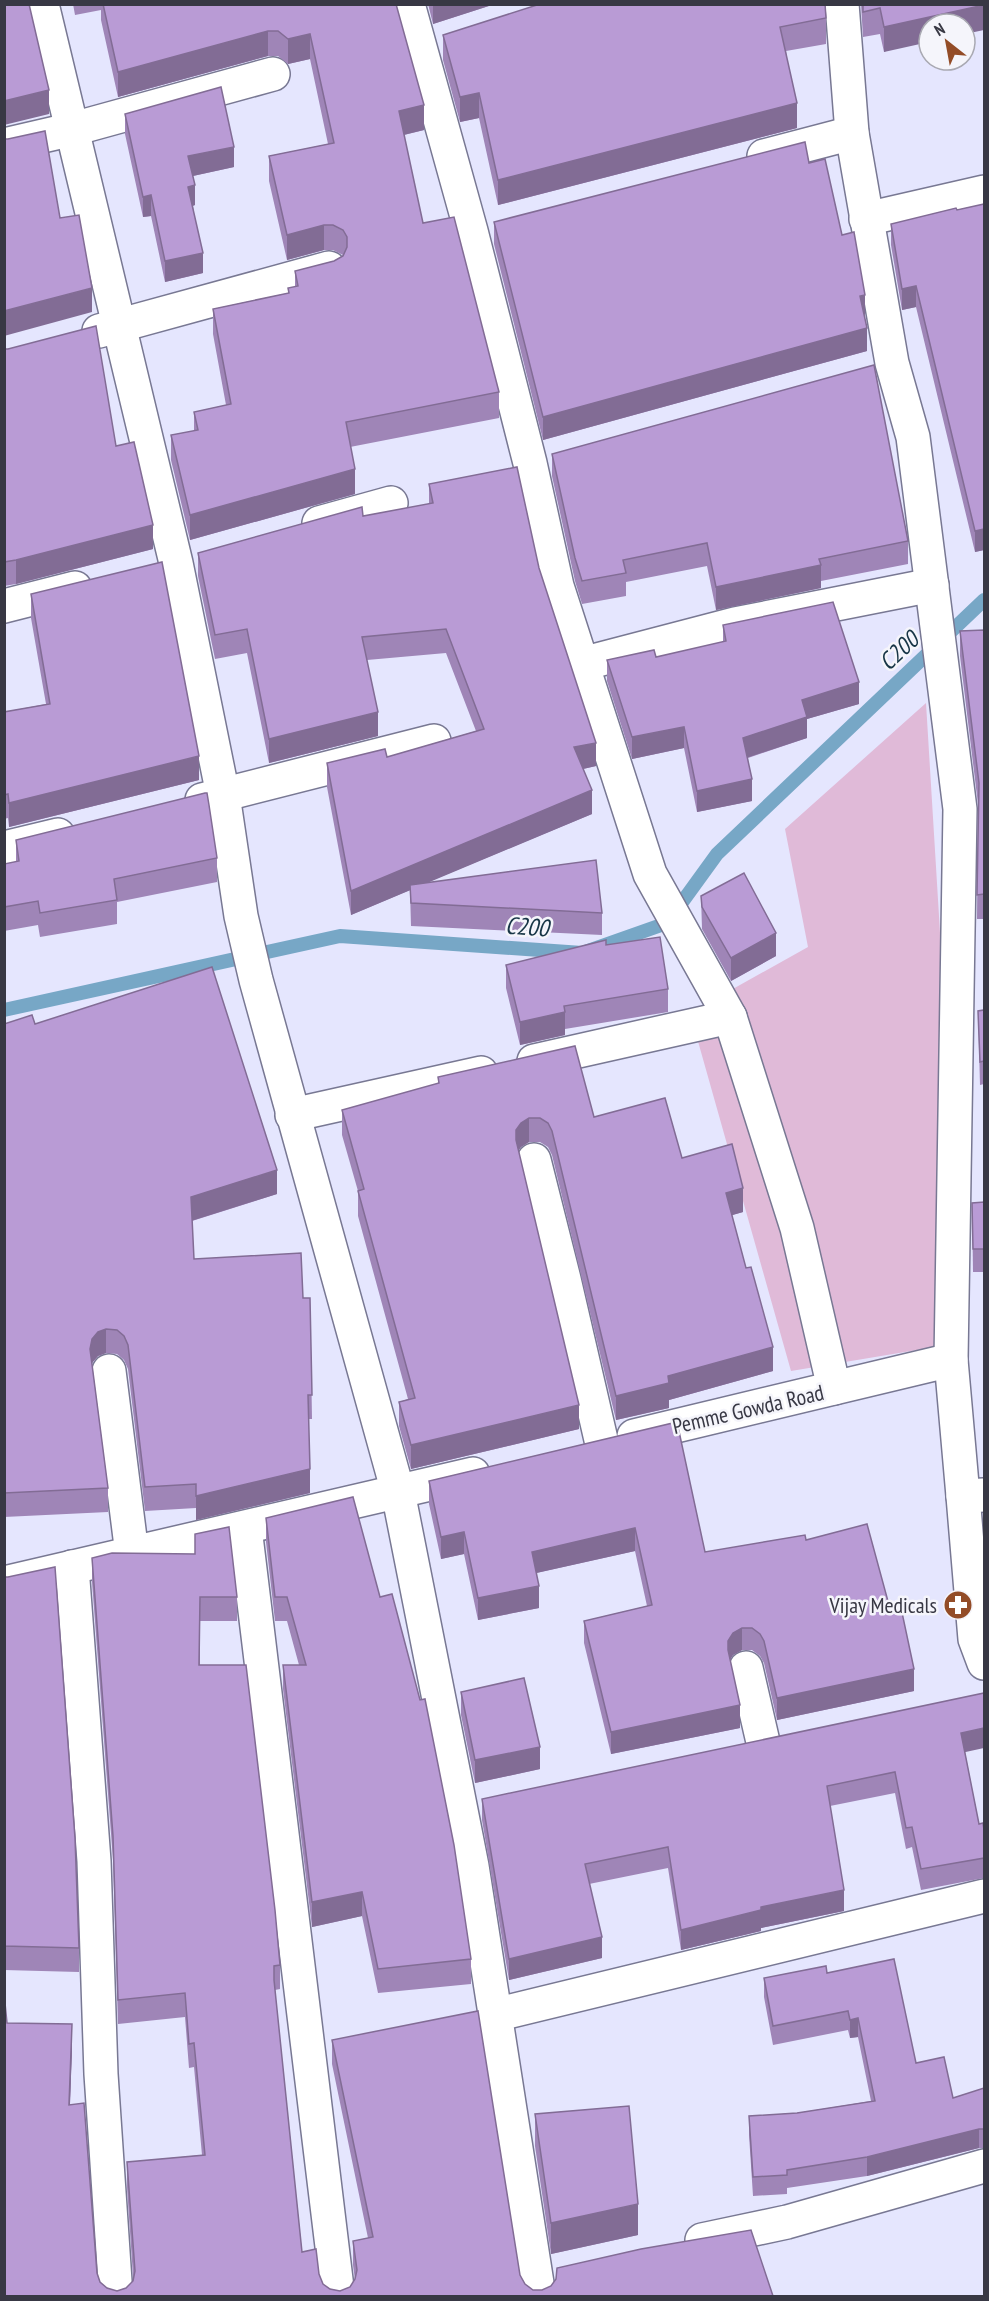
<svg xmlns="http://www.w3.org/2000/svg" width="989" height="2301" font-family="'PT Sans Narrow',sans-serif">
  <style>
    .green { fill: #e0bad8 }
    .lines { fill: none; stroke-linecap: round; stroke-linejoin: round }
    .stream { stroke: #77a7c6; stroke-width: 14 }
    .minor-casing { stroke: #787893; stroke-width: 36 }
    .minor { stroke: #fff; stroke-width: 33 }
    .wall { fill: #9f85b7 }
    .shaded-wall { fill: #826c95 }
    .building { fill: #b99bd5; stroke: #826c95; stroke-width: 1.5 }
    .labels { text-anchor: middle; stroke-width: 5; stroke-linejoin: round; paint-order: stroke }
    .street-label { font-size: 22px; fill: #383844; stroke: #f5f5fb }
    .poi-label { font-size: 22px; fill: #383844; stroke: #f5f5fb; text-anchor: end }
    .water-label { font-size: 24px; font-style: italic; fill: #173546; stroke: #f5f5fb }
  </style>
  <rect width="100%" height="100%" fill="#e5e6fe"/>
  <path class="green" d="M926 703 965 1342 791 1371 690 1013 808 947 785 829Z"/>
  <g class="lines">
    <path class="stream" d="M4 1010 340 936 582 953 667 923 717 854 984 600"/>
    <g class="minor-casing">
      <g id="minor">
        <path d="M42 4 176 563 223 795 241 916 256 980 398 1492 472 1866 539 2296"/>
        <path d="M408 4 471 231 530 463 557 586 650 874 730 1017 797 1228 834 1388"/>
        <path d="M842 4 852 133 892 363 913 437 960 809 951 1360"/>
        <path d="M4 145 73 129 273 74"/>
        <path d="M764 156 852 133"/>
        <path d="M866 219 984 192"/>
        <path d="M99 331 329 268"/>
        <path d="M319 523 391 503"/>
        <path d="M4 606 75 588"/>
        <path d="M582 664 735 624 932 585"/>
        <path d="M202 800 434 741"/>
        <path d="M4 848 58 835"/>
        <path d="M534 1061 730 1017"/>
        <path d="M292 1115 481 1073"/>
        <path d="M534 1160 564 1279 602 1444"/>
        <path d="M109 1371 132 1554"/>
        <path d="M634 1436 951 1360 963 1496 984 1495"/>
        <path d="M963 1496 975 1639 984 1663"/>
        <path d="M245 1528 338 2296"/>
        <path d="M72 1567 94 1861 101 2074 116 2296"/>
        <path d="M4 1583 473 1474"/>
        <path d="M746 1668 763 1742"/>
        <path d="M495 2015 984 1896"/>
        <path d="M702 2240 787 2222 984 2166"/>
      </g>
    </g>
    <use href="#minor" class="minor"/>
  </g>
  <g class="wall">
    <path d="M73 4H396L424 130 404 135 423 223 499 392V418L350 447 355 494 190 540 171 460V435L194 431V412L226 405 213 334V309L288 293V288L295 287V271L334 261 343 255 333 250H324L287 260 269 181V156L328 144 310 59 288 64 278 56H268L118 97 101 20V10L75 15Z"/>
    <path d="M428 4H495L433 24Z"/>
    <path d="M861 4H984L884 52 880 34 863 37Z"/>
    <path d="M826 18V44L786 51 797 128 498 205 479 118 460 122 443 60V35Z"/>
    <path d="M125 114 234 167 193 176 195 205 193 206 203 273 165 282 151 216 143 217 125 134Z"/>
    <path d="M809 163 842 235 865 318 867 351 543 440 494 244V222Z"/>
    <path d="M984 204V550L975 552 916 307 902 310 891 245V224Z"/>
    <path d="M4 349 116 446 153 549 16 584 4 586Z"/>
    <path d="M552 454 908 541V564L821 581V588L716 610 707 566 626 582V596L582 604 575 581 552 476Z"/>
    <path d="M429 484 539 568 596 766 583 769 592 814 428 882 602 913V935L411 926 410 890 351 915 327 787V763L387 757 476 731 446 653 367 660 378 736 269 763 247 653 215 659 198 576V553L363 516 429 504Z"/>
    <path d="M31 594 199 780 9 827 8 818 4 819V712L46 704 31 618Z"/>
    <path d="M723 625 859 704 807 719V738L748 758 752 801 697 812 684 748 632 759 607 681V660L656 657 723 642Z"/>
    <path d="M984 630V919H977L978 804 960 656V631Z"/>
    <path d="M16 840 217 858V882L117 902V924L40 937 38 925 4 931V864L16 862Z"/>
    <path d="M701 896 776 956 731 981 702 929Z"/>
    <path d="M606 945 668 989V1012L565 1029V1035L520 1045 506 988V965Z"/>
    <path d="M984 1010V1084L980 1085 978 1011Z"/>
    <path d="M4 1024H35L277 1194 192 1221 194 1259 303 1298H310L312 1419H308L310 1493 196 1520V1508L145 1511 128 1369 124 1360 117 1354 106 1353 98 1356 92 1363 108 1488V1512L4 1517Z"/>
    <path d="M438 1077 594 1117 682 1158 743 1212 732 1215 773 1371 669 1400V1408L616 1420 552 1155 548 1147 540 1142H529L521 1147 518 1151 579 1429 411 1469 399 1426V1402L408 1399 358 1216V1191L342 1135V1110L438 1084Z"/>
    <path d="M984 1202V1272H973L972 1203Z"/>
    <path d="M677 1422 705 1552 806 1540 889 1605 914 1691 777 1720 764 1663 760 1656 752 1650H742L733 1655 730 1660 740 1728 611 1754 584 1643V1621L647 1606 635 1551 536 1573 539 1608 478 1620 464 1554 441 1559 429 1504V1481Z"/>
    <path d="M266 1518 471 1959V1984L378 1993 362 1916 312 1927 283 1689V1665H299L287 1621H275L266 1542Z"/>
    <path d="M92 1558 237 1597V1621H200V1665L280 1965V1989L275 1990 302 2252 319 2274 323 2284 330 2289 340 2291 350 2287 355 2280 353 2265V2241L368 2238 332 2064V2040L520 2275 525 2284 533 2290H542L4 2296 7 2023 72 2048 70 2105 97 2273 100 2282 107 2288 117 2291 126 2288 133 2281V2276L127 2187V2162L202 2155 194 2067 189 2068 185 2017 118 2024 113 1860 92 1582Z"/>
    <path d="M4 1577 79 1948V1972L4 1970Z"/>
    <path d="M461 1692 540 1769 475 1783 461 1715Z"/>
    <path d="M965 1752 979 1824 984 1830V1878L921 1890 912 1847 906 1849 895 1793 830 1806 844 1911 761 1928V1931L681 1950 668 1868 589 1884 602 1958 509 1980 482 1820V1799Z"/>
    <path d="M983 1932H984V1960L983 1955Z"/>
    <path d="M827 1973 916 2063 953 2098 984 2088V2148H979L867 2176 787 2188V2194L753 2196 749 2135V2116L797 2113 871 2101 858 2037 850 2038 848 2030 773 2045 764 1997V1978Z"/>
    <path d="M535 2114 638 2235 551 2254 535 2146Z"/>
  </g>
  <g class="shaded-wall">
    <path d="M433 4H495L433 24Z"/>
    <path d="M984 5V30L965 34V24H929V42L884 52V27Z"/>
    <path d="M268 31V56L118 97V72Z"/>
    <path d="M310 34V59L288 64V39Z"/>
    <path d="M49 90V114L4 125V101Z"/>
    <path d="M479 93V118L460 122V97Z"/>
    <path d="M797 103V128L498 205V180Z"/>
    <path d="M424 105V130L399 136V111Z"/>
    <path d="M234 147V167L188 177V156Z"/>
    <path d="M195 185V205L188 207V187Z"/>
    <path d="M151 195V216L143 217V197Z"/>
    <path d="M324 225V250L287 260V235Z"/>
    <path d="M203 253V273L165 282V261Z"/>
    <path d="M916 286V307L902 310V289Z"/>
    <path d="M92 288V312L4 336V311Z"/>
    <path d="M865 295V318L860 296Z"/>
    <path d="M867 328V351L543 440V417Z"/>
    <path d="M355 469V494L190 540V515Z"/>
    <path d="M153 525V549L16 584V560Z"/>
    <path d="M984 529V550L975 552V531Z"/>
    <path d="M821 565V588L716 610V587Z"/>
    <path d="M859 682V704L807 719V738L743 759V738L802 700Z"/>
    <path d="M378 712V736L269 763V739Z"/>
    <path d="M684 727V748L632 759V737Z"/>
    <path d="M596 743V766L574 771V747Z"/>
    <path d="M199 756V780L9 827V803Z"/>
    <path d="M752 779V801L697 812V791Z"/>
    <path d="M592 790V814L351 915V891Z"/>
    <path d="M776 933V956L731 981V958Z"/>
    <path d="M565 1012V1035L520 1045V1022Z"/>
    <path d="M529 1118V1142L521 1147 516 1154V1130L521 1123Z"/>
    <path d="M277 1170V1194L191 1221V1197Z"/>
    <path d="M743 1188V1212L726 1217V1193Z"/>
    <path d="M106 1329V1353L98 1356 92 1363 90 1349 92 1339 98 1332Z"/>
    <path d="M773 1347V1371L669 1400V1408L616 1420V1396L668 1376Z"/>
    <path d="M579 1405V1429L411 1469V1445Z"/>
    <path d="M310 1469V1493L196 1520V1496Z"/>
    <path d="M635 1528V1551L532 1574V1552Z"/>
    <path d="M464 1532V1554L441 1559V1537Z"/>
    <path d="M539 1586V1608L478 1620V1598Z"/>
    <path d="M742 1628V1650L733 1655 728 1663V1641L733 1633Z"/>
    <path d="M914 1669V1691L777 1720V1698Z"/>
    <path d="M740 1705V1728L611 1754V1732Z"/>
    <path d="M984 1728V1748L961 1753V1733Z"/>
    <path d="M540 1747V1769L475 1783V1760Z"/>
    <path d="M844 1890V1911L761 1928V1931L681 1950V1930L761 1907Z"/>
    <path d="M362 1892V1916L312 1927V1902Z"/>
    <path d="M602 1937V1958L509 1980V1959Z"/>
    <path d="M858 2018V2037L850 2038V2020Z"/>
    <path d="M72 2024V2048L69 2129V2105Z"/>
    <path d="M979 2129V2148L867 2176V2157Z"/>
    <path d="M638 2204V2235L551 2254V2223Z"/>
  </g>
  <g class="building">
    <path d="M4 4H29L49 90 4 101Z"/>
    <path d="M103 4H396L424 105 399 111 423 223 454 217 499 392 346 422 355 469 190 515 171 435 198 430 194 412 231 404 213 309 289 293 288 288 298 286 295 271 334 261 343 256 347 247V237L343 230 333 225H324L287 235 269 156 334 143 310 34 288 39 278 31H268L118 72Z"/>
    <path d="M540 4H825L826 18 780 27 797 103 498 180 479 93 460 97 443 35Z"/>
    <path d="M863 4H984V5L884 27 880 8 863 12Z"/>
    <path d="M221 87 234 147 188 156 195 185 188 187 203 253 165 261 151 195 143 197 125 114Z"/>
    <path d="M45 131 60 218 79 215 92 288 4 311V139H8Z"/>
    <path d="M805 142 809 163 825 159 842 235 854 232 865 295 860 296 867 328 543 417 494 222Z"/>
    <path d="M984 204V529L975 531 916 286 902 289 891 224 956 208 957 210Z"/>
    <path d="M96 326 116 446 134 442 153 525 16 560 4 562V349H8Z"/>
    <path d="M874 365 908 541 819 559 821 565 716 587 707 543 623 560 626 573 582 581 575 558 552 454Z"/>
    <path d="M517 467 539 568 596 743 574 747 592 790 351 891 327 763 385 749 387 757 484 729 446 629 362 637 378 712 269 739 247 629 215 635 198 553 362 507 363 516 433 503 429 484Z"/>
    <path d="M162 562 199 756 9 803 8 794 4 795V712L50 704 31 594Z"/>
    <path d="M833 602 859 682 802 700 807 717 743 738 752 779 697 791 684 727 632 737 607 660 654 650 656 657 726 641 723 625Z"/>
    <path d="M984 630V894L977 895 979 783 960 631Z"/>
    <path d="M205 793H207L209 805 217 858 114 879 117 900 40 913 38 901 4 907V864L19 861 16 840Z"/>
    <path d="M596 860 602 913 411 903 410 885Z"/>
    <path d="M744 873 776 933 731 958 702 907 701 896Z"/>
    <path d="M660 937 668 989 564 1006 565 1012 520 1022 506 965 606 940V945Z"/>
    <path d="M212 967 277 1170 191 1197 194 1259 301 1253 303 1298H310L312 1395H308L310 1469 196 1496V1484L145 1487 128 1345 124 1336 117 1330 106 1329 98 1332 92 1339 90 1349 108 1488 4 1493V1024L32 1015 35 1024Z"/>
    <path d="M984 1010V1061L980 1062 978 1011Z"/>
    <path d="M575 1046 594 1117 665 1098 682 1158 732 1144 743 1188 726 1193 746 1268 751 1267 773 1347 668 1376 669 1383 616 1396 552 1131 548 1123 540 1118H529L521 1123 516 1130V1140L579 1405 411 1445 399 1402 415 1398 358 1191 364 1189 342 1110 439 1083 438 1077Z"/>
    <path d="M984 1202V1249H973L972 1203Z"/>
    <path d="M677 1422 705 1552 805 1535 806 1540 867 1524 889 1605 900 1603 914 1669 777 1698 764 1641 760 1634 752 1628H742L733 1633 728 1641V1650L740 1705 611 1732 584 1621 652 1605 635 1528 532 1552 539 1586 478 1598 464 1532 441 1537 429 1481Z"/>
    <path d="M353 1497 380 1597 392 1594 420 1700 425 1699 454 1845 471 1959 378 1969 362 1892 312 1902 283 1665H306L287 1597H275L266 1518Z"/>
    <path d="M229 1527 237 1597H200L199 1665H246L275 1910 280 1965 274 1966V1980L302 2252 316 2249 319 2274 323 2284 330 2289 340 2291 350 2287 355 2279 357 2270 353 2241 373 2237 332 2040 478 2011 520 2275 525 2284 533 2290H542L551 2286 556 2279 557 2268 641 2249 751 2230 773 2296H4V1993L7 2023 72 2024 69 2105 84 2103 97 2273 100 2282 107 2288 117 2291 126 2288 133 2281 135 2271 127 2162 205 2155 194 2043 189 2044 185 1993 118 2000 113 1836 92 1558 112 1553 195 1554V1534Z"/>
    <path d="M55 1567 75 1838 79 1948 4 1946V1577H8Z"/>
    <path d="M524 1678 540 1747 475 1760 461 1692Z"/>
    <path d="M984 1693V1728L961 1733 979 1824 983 1823 984 1830V1858L921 1869 912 1827 906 1828 895 1772 827 1786 844 1890 761 1907V1910L681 1930 668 1847 585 1864 602 1937 509 1959 482 1799Z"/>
    <path d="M894 1959 916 2063 944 2057 953 2098 984 2088V2129H979L867 2157 787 2170V2175L753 2177 749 2116 797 2113 875 2101 858 2018 850 2020 848 2011 773 2026 764 1978 826 1966 827 1973Z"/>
    <path d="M629 2106 638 2204 551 2223 535 2114Z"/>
  </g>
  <defs>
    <g id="pharmacy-disc" transform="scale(1.5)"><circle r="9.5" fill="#934c27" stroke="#f5f5fb"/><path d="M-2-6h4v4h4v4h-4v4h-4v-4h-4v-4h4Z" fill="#fff"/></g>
  </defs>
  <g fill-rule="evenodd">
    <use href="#pharmacy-disc" x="958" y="1605"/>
  </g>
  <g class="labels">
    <g class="street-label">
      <text transform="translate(748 1409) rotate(-13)" y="8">Pemme Gowda Road</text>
    </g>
    <g class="poi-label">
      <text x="937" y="1613">Vijay Medicals</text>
    </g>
    <g class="water-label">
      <text transform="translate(899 651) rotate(-43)" y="8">C200</text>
      <text transform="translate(527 927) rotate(4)" y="8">C200</text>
    </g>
  </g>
  <rect width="989" height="2301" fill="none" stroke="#383844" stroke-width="12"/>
  <g transform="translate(947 42) rotate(329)"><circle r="28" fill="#f5f5fb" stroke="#a9a9b2" stroke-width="1.5"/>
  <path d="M0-4.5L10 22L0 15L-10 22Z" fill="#934c27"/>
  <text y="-9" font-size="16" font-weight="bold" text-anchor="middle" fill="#383844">N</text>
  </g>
</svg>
